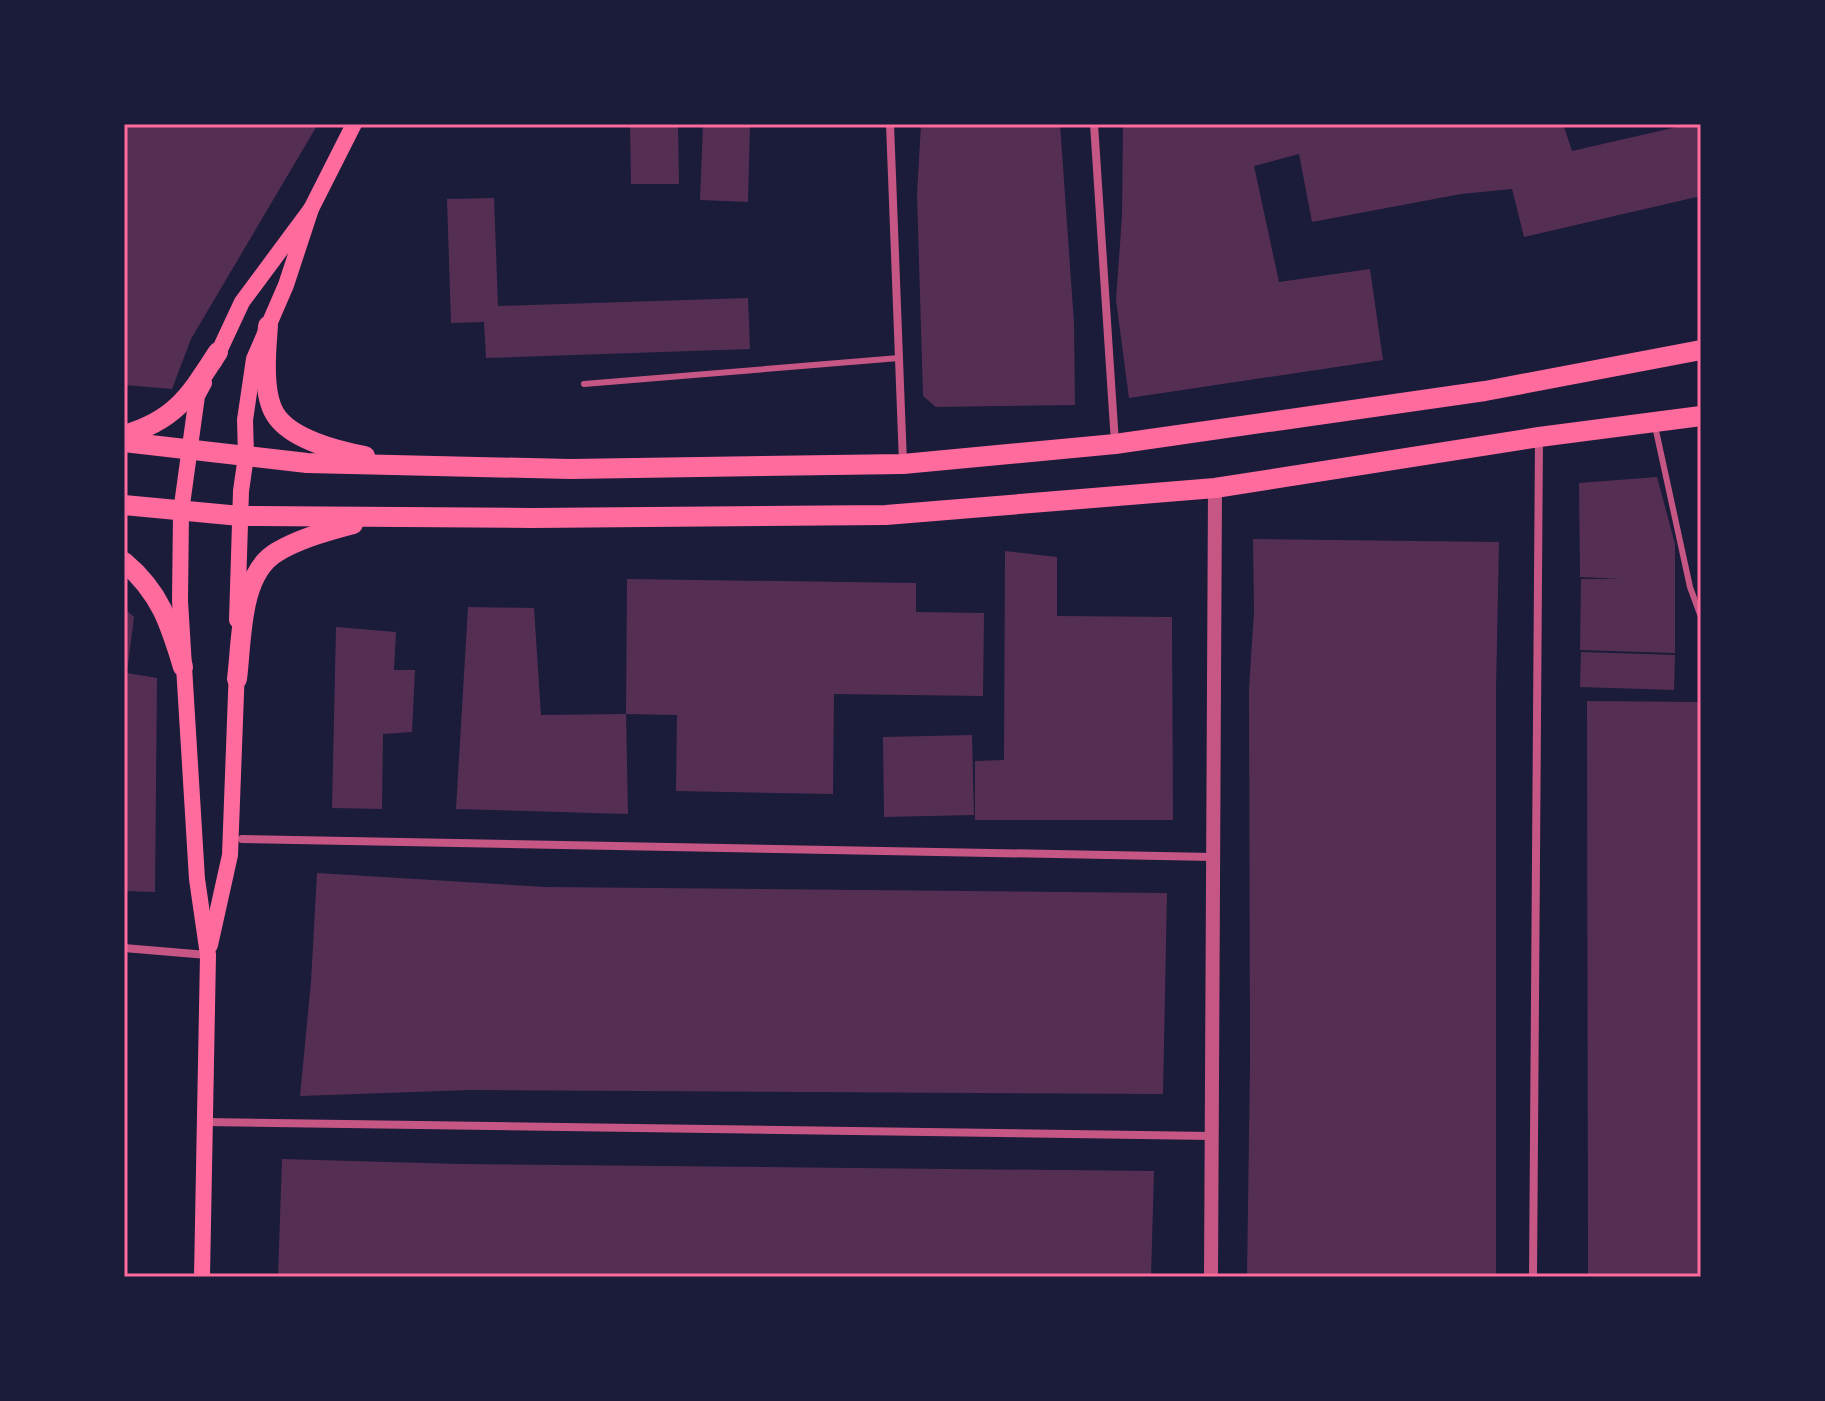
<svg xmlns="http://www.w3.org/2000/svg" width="1825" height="1401" font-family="'Source Sans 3',sans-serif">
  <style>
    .building { fill: #542f53 }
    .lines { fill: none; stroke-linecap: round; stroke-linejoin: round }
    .service { stroke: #c65784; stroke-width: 6 }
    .minor { stroke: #c65784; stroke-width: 8 }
    .tertiary { stroke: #c65784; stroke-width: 14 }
    .secondary { stroke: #ff6b9d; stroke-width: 16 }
    .primary { stroke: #ff6b9d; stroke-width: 20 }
    .neatline { fill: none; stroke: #ff6b9d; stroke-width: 3 }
  </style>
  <rect width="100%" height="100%" fill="#1b1b3a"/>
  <g class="building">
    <path d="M124 124H318L191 339 172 389 124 385Z"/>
    <path d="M630 124H678L679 184H631Z"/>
    <path d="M703 124H750L748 202 700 200Z"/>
    <path d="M921 124H1060L1074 323 1075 405 936 407 923 396 917 194Z"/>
    <path d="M1123 124H1563L1572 151 1690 124H1701V196L1524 237 1512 189 1461 194 1312 222 1299 154 1254 166 1279 282 1370 269 1383 360 1129 398 1116 300 1122 216Z"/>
    <path d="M494 198 498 306 748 298 750 349 486 358 484 322 451 323 447 199Z"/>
    <path d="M1657 477 1675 544V653L1580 650 1581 579H1621L1580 577 1579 483Z"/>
    <path d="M1253 539 1499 542 1496 689V1277H1247L1250 1063 1249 688 1254 612Z"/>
    <path d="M1005 551 1057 557V616L1172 617 1173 820H975V761L1004 760Z"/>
    <path d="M627 579 916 583V612L984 613 983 696 834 694 833 794 676 791 677 715 626 714Z"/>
    <path d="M468 607 534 608 541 715 626 714 628 814 456 809Z"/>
    <path d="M124 608 134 617 127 673 157 678 155 892 124 891Z"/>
    <path d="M336 627 396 632 394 670H415L412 732 383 734 382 809 332 808Z"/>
    <path d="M1581 652 1675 655 1674 690 1580 687Z"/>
    <path d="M1587 701 1701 702V1277H1588Z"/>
    <path d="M972 735 974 815 884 817 883 737Z"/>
    <path d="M317 873 545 887 1167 893 1163 1094 470 1090 300 1096 311 982Z"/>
    <path d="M282 1159 459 1164 1154 1171 1151 1277H278Z"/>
  </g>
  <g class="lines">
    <g class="service">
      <path d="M584 384 899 358"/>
      <path d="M1655 426 1690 587 1701 617"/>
    </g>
    <g class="minor">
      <path d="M890 124 903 463"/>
      <path d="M1094 124 1115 443"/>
      <path d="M242 839 1213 857"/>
      <path d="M124 948 207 955"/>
      <path d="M205 1122 1212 1136"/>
      <path d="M1533 1277 1539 438"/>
    </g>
    <path class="tertiary" d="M1211 1277 1215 488"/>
    <g class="secondary">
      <path d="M214 362 242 302 311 209"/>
      <path d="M237 620 241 491 246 456 245 420 254 359 286 285 311 209 354 124"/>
      <path d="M210 945 230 855 237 667"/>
      <path d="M202 1277 208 955 197 879 180 601 181 512 197 396 204 383"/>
    </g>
    <g class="primary">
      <path d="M268 326C266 350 262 393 275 414 290 439 338 451 365 456"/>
      <path d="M124 435C176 420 190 395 218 352"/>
      <path d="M124 442 307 463 570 469 903 464 1115 444 1485 391 1701 350"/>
      <path d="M124 505 240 516 532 518 886 515 1215 488 1539 437 1701 416"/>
      <path d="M124 562C160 592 170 624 183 667"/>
      <path d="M237 679C242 641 239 574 277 552 300 538 328 531 353 524"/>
    </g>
  </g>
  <rect width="1825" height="1401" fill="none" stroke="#1b1b3a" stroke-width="252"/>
  <rect x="126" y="126" width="1573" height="1149" class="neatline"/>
</svg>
